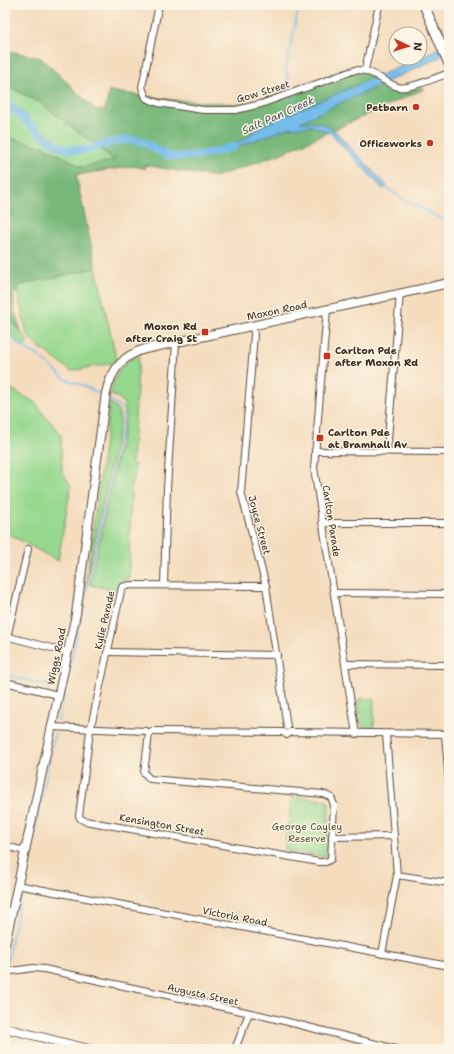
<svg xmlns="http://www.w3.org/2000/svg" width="454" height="1054" font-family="'Shantell Sans',sans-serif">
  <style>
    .green { fill: #96d88f; stroke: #688156 }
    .forest { fill: #78b87a; stroke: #5a714c }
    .water { fill: #73bceb; stroke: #577384 }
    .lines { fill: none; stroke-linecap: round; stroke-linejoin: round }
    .stream { stroke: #73bceb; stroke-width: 1.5 }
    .canal { stroke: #73bceb; stroke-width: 4.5 }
    .river { stroke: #73bceb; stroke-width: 8 }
    .minor-casing { stroke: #574536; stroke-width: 8 }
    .major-casing { stroke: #574536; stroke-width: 10 }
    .highway-casing { stroke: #574536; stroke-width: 11 }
    .minor { stroke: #fff; stroke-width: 6 }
    .major { stroke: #fff; stroke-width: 8 }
    .highway { stroke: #fff; stroke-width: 9 }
    .poi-dot { fill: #c8321e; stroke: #fcf5e5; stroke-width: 1.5 }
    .labels { text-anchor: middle; stroke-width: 3; stroke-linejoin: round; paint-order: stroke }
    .street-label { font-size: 10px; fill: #3b2a1e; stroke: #fcf5e5 }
    .poi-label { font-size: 10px; font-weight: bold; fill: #3b2a1e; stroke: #fcf5e5; text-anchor: end }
    .park-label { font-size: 10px; fill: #52563a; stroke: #fcf5e5 }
    .water-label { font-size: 11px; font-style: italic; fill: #4c565c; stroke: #fcf5e5 }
  </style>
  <rect width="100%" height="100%" fill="#fcf5e5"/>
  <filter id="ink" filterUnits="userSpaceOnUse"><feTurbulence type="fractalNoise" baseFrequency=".025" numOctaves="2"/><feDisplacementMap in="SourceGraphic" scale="8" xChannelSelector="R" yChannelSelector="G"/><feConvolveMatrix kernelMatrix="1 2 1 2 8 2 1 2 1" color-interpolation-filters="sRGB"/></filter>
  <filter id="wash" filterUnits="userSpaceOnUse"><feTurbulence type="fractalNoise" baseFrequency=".012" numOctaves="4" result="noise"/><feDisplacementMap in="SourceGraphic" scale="16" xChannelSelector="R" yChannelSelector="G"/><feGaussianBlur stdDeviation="0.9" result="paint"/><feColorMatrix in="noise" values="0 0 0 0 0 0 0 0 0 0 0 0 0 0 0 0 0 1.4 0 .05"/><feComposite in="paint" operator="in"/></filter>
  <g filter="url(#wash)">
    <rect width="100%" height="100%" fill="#f4dcbd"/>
    <g class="green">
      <path d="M5 85 41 103 115 161 82 167 45 147 5 137Z"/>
      <path d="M96 268 117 362 71 371 34 343 27 334 17 291 20 285Z"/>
      <path d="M5 312 28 341 24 348 19 345 5 329Z"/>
      <path d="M139 355 132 464 135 465 134 481H131L129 579C121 579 118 584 114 590L90 585 126 416C125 404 123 398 110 395 113 377 122 362 139 355Z"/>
      <path d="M5 373 7 383 11 389 36 403 44 415 58 430 61 436 62 471 71 486 58 561 5 532Z"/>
      <path d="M110 402 118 410 120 422 85 588Z"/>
      <path d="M359 699H374V728L362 727 358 702H360Z"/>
      <path d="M292 797 326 800 329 803 327 855 324 857 284 850Z"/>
    </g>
    <path class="forest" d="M5 50 41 58 96 110H105L109 91 174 100 239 104 282 94 352 66 397 91 408 92 420 87 424 89 280 154 215 177 144 165 145 169 134 166 76 175 96 268 20 285 17 291 13 295 14 310 21 331 5 312V137L45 147 82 167 115 160 41 103 5 85Z"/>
    <path class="water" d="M449 42V53L300 122 321 123 335 131 387 186 383 189 330 133 318 128 311 126 288 128 226 151 224 147 245 139 261 126 420 58Z"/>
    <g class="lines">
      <g class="stream">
        <path d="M290 84 286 70 299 5"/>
        <path d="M295 98 299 111"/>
        <path d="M384 186 404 200 449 222"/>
        <path d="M5 328 19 345 39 356 65 379 82 385 102 395"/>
        <path d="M5 675 54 687"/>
        <path d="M58 721 123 422 122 408 109 399"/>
        <path d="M25 879 55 734"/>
        <path d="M6 965 22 893"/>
      </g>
      <path class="canal" d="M48 685H55"/>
      <path class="river" d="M5 102C24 116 45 143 68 149 87 154 107 141 125 140 147 138 151 149 167 155 182 160 220 152 235 146"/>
    </g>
  </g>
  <g filter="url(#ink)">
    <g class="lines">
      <g class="minor-casing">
        <g id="minor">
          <path d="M159 5 142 87 146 98 158 103 203 110H236L261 104 355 70C373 69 382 82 398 87 408 90 438 77 449 73"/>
          <path d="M365 70 379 5"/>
          <path d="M327 309 314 468 356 734"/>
          <path d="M253 325 254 335 241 492 266 586 287 727"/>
          <path d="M315 451 449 452"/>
          <path d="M387 451 400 293"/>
          <path d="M322 523H449"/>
          <path d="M164 585 167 488 176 342"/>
          <path d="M334 593 449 594"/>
          <path d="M5 636 67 652"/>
          <path d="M7 637 28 549"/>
          <path d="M107 652 277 655"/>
          <path d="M345 664 449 665"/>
          <path d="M5 682 58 695"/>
          <path d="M51 727 146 731"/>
          <path d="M152 731 283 732 287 735 290 732 449 734"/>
          <path d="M149 734 144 773 150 779 323 794 331 797 334 805 331 859 326 862H319L85 821 81 819 79 816 90 731 122 587 130 585 266 586"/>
          <path d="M445 734 449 782"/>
          <path d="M332 837 394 836"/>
          <path d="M5 846 25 851"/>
          <path d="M397 875 449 883"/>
          <path d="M17 885 449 966"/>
          <path d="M382 954 397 875 386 734"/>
          <path d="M5 972 33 968 44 969 260 1015 396 1049"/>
          <path d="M235 1049 249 1013"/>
        </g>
      </g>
      <g class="major-casing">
        <g id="major">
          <path d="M5 944 76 614 106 393C111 370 123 355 145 349L449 283"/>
          <path d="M5 1028 88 1049"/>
        </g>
      </g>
      <g class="highway-casing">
        <path id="highway" d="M424 5 449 64"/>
      </g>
      <use href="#minor" class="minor"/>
      <use href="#major" class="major"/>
      <use href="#highway" class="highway"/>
    </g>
  </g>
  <g class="poi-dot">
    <circle cx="416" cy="107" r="4"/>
    <circle cx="430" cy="143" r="4"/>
    <rect x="201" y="328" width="8" height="8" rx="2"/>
    <rect x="323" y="352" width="8" height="8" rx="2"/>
    <rect x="316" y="434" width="8" height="8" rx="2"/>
  </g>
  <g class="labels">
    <g class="street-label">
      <text transform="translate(263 91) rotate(-17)" y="4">Gow Street</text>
      <text transform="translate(277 310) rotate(-12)" y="4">Moxon Road</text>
      <text transform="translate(332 521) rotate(81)" y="4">Carlton Parade</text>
      <text transform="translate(260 525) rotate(75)" y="4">Joyce Street</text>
      <text transform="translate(104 620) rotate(-77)" y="4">Kylie Parade</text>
      <text transform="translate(56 656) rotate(-78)" y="4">Wiggs Road</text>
      <text transform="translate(162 824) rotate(10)" y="4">Kensington Street</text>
      <text transform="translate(235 916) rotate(11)" y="4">Victoria Road</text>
      <text transform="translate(203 994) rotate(12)" y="4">Augusta Street</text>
    </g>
    <g class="poi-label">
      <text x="408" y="111">Petbarn</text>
      <text x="422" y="147">Officeworks</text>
      <text x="197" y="330">Moxon Rd<tspan x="197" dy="12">after Craig St</tspan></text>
      <text x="335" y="354" text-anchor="start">Carlton Pde<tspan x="335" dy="12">after Moxon Rd</tspan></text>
      <text x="328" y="436" text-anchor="start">Carlton Pde<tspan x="328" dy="12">at Bramhall Av</tspan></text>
    </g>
    <g class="park-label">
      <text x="307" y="830">George Cayley<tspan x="307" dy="12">Reserve</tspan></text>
    </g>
    <g class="water-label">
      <text transform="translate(278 115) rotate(-24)" y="4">Salt Pan Creek</text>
    </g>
  </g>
  <rect width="454" height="1054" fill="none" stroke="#fcf5e5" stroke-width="20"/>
  <g transform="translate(408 46) rotate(94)"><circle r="19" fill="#fcf5e5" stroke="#afa495"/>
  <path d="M0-3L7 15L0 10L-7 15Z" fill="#c8321e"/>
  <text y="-6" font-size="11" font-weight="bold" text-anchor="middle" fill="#3b2a1e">N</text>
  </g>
</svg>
